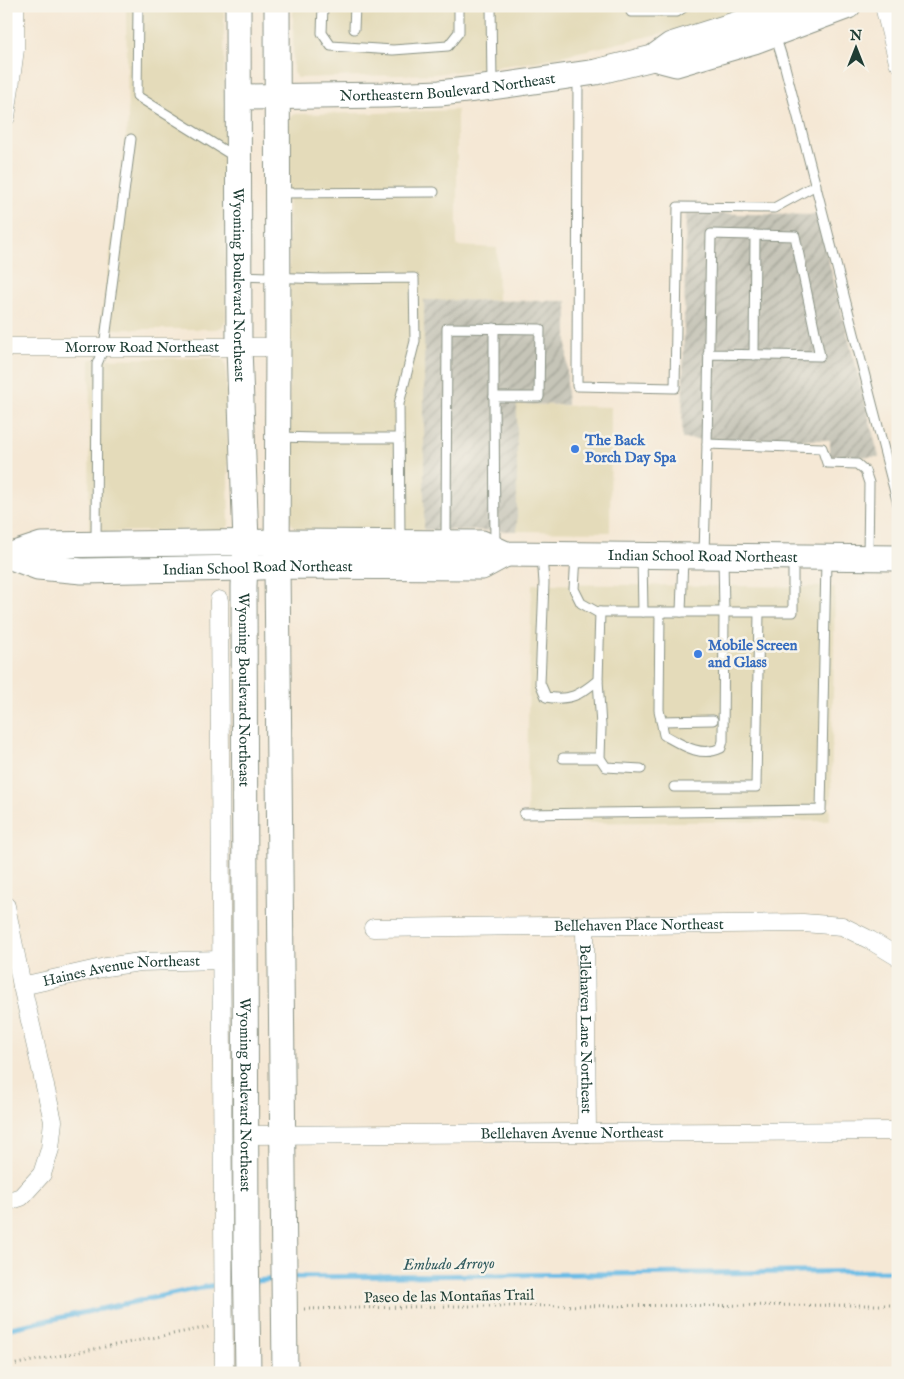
<svg xmlns="http://www.w3.org/2000/svg" width="904" height="1379" font-family="'IM FELL English',serif">
  <style>
    .built { fill: #e4dbba }
    .industrial { fill: url(#industrial-furrows) }
    .lines { fill: none; stroke-linecap: round; stroke-linejoin: round }
    .stream { stroke: #69bbe5; stroke-width: 5 }
    .lane-casing { stroke: #8a9284; stroke-width: 11 }
    .street-casing { stroke: #8a9284; stroke-width: 19 }
    .secondary-casing { stroke: #8a9284; stroke-width: 27 }
    .path { stroke: #8a9284; stroke-width: 3; stroke-dasharray: 1 4; stroke-linecap: butt }
    .lane { stroke: #fff; stroke-width: 9 }
    .street { stroke: #fff; stroke-width: 18 }
    .secondary { stroke: #fff; stroke-width: 25 }
    .shop-dot { fill: #3f7fe0; stroke: #f7f3e8; stroke-width: 2 }
    .labels { text-anchor: middle; stroke-width: 5; stroke-linejoin: round; paint-order: stroke }
    .street-label { font-size: 15px; fill: #1f3d34; stroke: #f7f3e8 }
    .shop-label { font-size: 15px; font-weight: bold; fill: #366cbe; stroke: #f7f3e8; text-anchor: start }
    .water-label { font-size: 16px; font-style: italic; fill: #325c60; stroke: #f7f3e8 }
  </style>
  <defs>
    <pattern id="industrial-furrows" width="10" height="10" patternUnits="userSpaceOnUse" patternTransform="scale(1.25)"><rect width="10" height="10" fill="#c6c5b8"/><path d="M-1 1l2-2M0 10L10 0M9 11l2-2" fill="none" stroke="#a0a196"/></pattern>
  </defs>
  <rect width="100%" height="100%" fill="#f7f3e8"/>
  <filter id="ink" filterUnits="userSpaceOnUse"><feTurbulence type="fractalNoise" baseFrequency=".02" numOctaves="2"/><feDisplacementMap in="SourceGraphic" scale="10" xChannelSelector="R" yChannelSelector="G"/><feConvolveMatrix kernelMatrix="1 2 1 2 8 2 1 2 1" color-interpolation-filters="sRGB"/></filter>
  <filter id="wash" filterUnits="userSpaceOnUse"><feTurbulence type="fractalNoise" baseFrequency=".0096" numOctaves="4" result="noise"/><feDisplacementMap in="SourceGraphic" scale="20" xChannelSelector="R" yChannelSelector="G"/><feGaussianBlur stdDeviation="1.12" result="paint"/><feColorMatrix in="noise" values="0 0 0 0 0 0 0 0 0 0 0 0 0 0 0 0 0 1.4 0 .05"/><feComposite in="paint" operator="in"/></filter>
  <g filter="url(#wash)">
    <rect width="100%" height="100%" fill="#f5e8d5"/>
    <g class="built">
      <path d="M126 6H224L226 320 222 327 215 329H100L128 121Z"/>
      <path d="M293 6H754L717 21 534 62 435 74 297 78 293 72Z"/>
      <path d="M457 110V246L497 248 498 300H424V530H298L293 526 290 521 288 121 294 114 376 113Z"/>
      <path d="M216 358 224 360 226 367 229 525 226 530 89 532 90 359Z"/>
      <path d="M516 404 611 407 610 532 517 531Z"/>
      <path d="M532 584 835 587 831 801 827 804 830 811V821L527 823 528 718Z"/>
    </g>
    <g class="industrial">
      <path d="M686 213 817 215 879 457 830 456V440L682 439Z"/>
      <path d="M424 300 567 301V405L517 404V531L424 530Z"/>
    </g>
    <g class="lines">
      <g class="stream">
        <path d="M292 1277 898 1271"/>
        <path d="M255 1281 278 1279"/>
        <path d="M6 1329 209 1286 221 1285"/>
      </g>
    </g>
  </g>
  <g filter="url(#ink)">
    <g class="lines">
      <g class="lane-casing">
        <g id="lane">
          <path d="M138 6 137 96 235 157"/>
          <path d="M323 6 322 33 331 46 393 50 448 46 459 32V6"/>
          <path d="M491 6 492 84"/>
          <path d="M631 12H677L686 6"/>
          <path d="M354 29 355 6"/>
          <path d="M775 35 785 67 898 504"/>
          <path d="M578 77 577 386 675 388 678 207 774 208 816 185"/>
          <path d="M278 193 434 192"/>
          <path d="M239 276 323 279 414 278 415 341 399 404 400 541"/>
          <path d="M494 328V397"/>
          <path d="M754 355 755 235"/>
          <path d="M278 437 317 438H399"/>
          <path d="M707 444 711 234 795 236 820 356 708 354"/>
          <path d="M446 540 447 328 540 329 539 397H494L495 547"/>
          <path d="M96 544 97 364 104 347 131 139"/>
          <path d="M542 555 544 583 540 683 546 697C570 701 580 695 598 680"/>
          <path d="M704 555 707 444 822 448 827 463 857 464 865 471 869 483 868 557"/>
          <path d="M576 556 574 589 581 603 597 612H793V557"/>
          <path d="M642 556 643 612"/>
          <path d="M600 612 598 680 601 726 600 758 606 767 641 769"/>
          <path d="M660 612 659 710 664 735C682 745 701 758 721 748L723 741 724 612 723 557"/>
          <path d="M681 612 683 557"/>
          <path d="M661 721 713 720"/>
          <path d="M563 758H600"/>
          <path d="M674 787H756L759 612"/>
          <path d="M524 814 821 810 826 560"/>
        </g>
      </g>
      <g class="street-casing">
        <g id="street">
          <path d="M884 6 898 62"/>
          <path d="M6 117 15 49V6"/>
          <path id="s1" d="M6 347H278"/>
          <path d="M219 600 224 1373"/>
          <path d="M6 906 22 986 53 1121 50 1149 42 1174 21 1197 6 1202"/>
          <path id="s2" d="M585 925 587 1133"/>
          <path id="s3" d="M373 928 803 923 842 926 870 940 898 957"/>
          <path id="s4" d="M22 986 106 967 140 962 221 960"/>
          <path id="s5" d="M246 1135 898 1131"/>
        </g>
      </g>
      <g class="secondary-casing">
        <g id="secondary">
          <path id="s6" d="M238 6 239 347 246 542 244 586 246 1244 248 1373"/>
          <path d="M277 6 278 347 277 566 285 1373"/>
          <path d="M653 58 676 64 754 41 848 6"/>
          <path id="s7" d="M239 97 386 95 440 93 492 87 596 72 653 58 671 45 747 21 786 6"/>
          <path id="s8" d="M6 555 38 567 82 571 244 568 277 566 482 567 506 554"/>
          <path id="s9" d="M8 556 41 545 278 542 482 543 506 554 898 558"/>
        </g>
      </g>
      <g class="path">
        <path d="M304 1309 458 1306 898 1305"/>
        <path d="M6 1366 209 1327"/>
      </g>
      <use href="#lane" class="lane"/>
      <use href="#street" class="street"/>
      <use href="#secondary" class="secondary"/>
    </g>
  </g>
  <g class="shop-dot">
    <circle cx="575" cy="449" r="5"/>
    <circle cx="698" cy="654" r="5"/>
  </g>
  <g class="labels">
    <g class="street-label">
      <text dy="5" stroke="none"><textPath href="#s7" startOffset="209">Northeastern Boulevard Northeast</textPath></text>
      <text dy="5" stroke="none"><textPath href="#s6" startOffset="279">Wyoming Boulevard Northeast</textPath></text>
      <text dy="5" stroke="none"><textPath href="#s1" startOffset="136">Morrow Road Northeast</textPath></text>
      <text dy="5" stroke="none"><textPath href="#s9" startOffset="699">Indian School Road Northeast</textPath></text>
      <text dy="5" stroke="none"><textPath href="#s8" startOffset="254">Indian School Road Northeast</textPath></text>
      <text dy="5" stroke="none"><textPath href="#s6" startOffset="684">Wyoming Boulevard Northeast</textPath></text>
      <text dy="5" stroke="none"><textPath href="#s3" startOffset="266">Bellehaven Place Northeast</textPath></text>
      <text dy="5" stroke="none"><textPath href="#s4" startOffset="101">Haines Avenue Northeast</textPath></text>
      <text dy="5" stroke="none"><textPath href="#s2" startOffset="104">Bellehaven Lane Northeast</textPath></text>
      <text dy="5" stroke="none"><textPath href="#s6" startOffset="1089">Wyoming Boulevard Northeast</textPath></text>
      <text dy="5" stroke="none"><textPath href="#s5" startOffset="326">Bellehaven Avenue Northeast</textPath></text>
      <text transform="translate(449 1296) rotate(-1)" y="5">Paseo de las Montañas Trail</text>
    </g>
    <g class="shop-label">
      <text x="585" y="445">The Back<tspan x="585" dy="17">Porch Day Spa</tspan></text>
      <text x="708" y="650">Mobile Screen<tspan x="708" dy="17">and Glass</tspan></text>
    </g>
    <g class="water-label">
      <text transform="translate(449 1263) rotate(-1)" y="6">Embudo Arroyo</text>
    </g>
  </g>
  <rect width="904" height="1379" fill="none" stroke="#f7f3e8" stroke-width="25"/>
  <g transform="translate(856 48)" stroke="#f7f3e8" stroke-width="4" paint-order="stroke">
  <path d="M0-4L9 19L0 12L-9 19Z" fill="#1f3d34"/>
  <text y="-8" font-size="14" font-weight="bold" text-anchor="middle" fill="#1f3d34">N</text>
  </g>
</svg>
